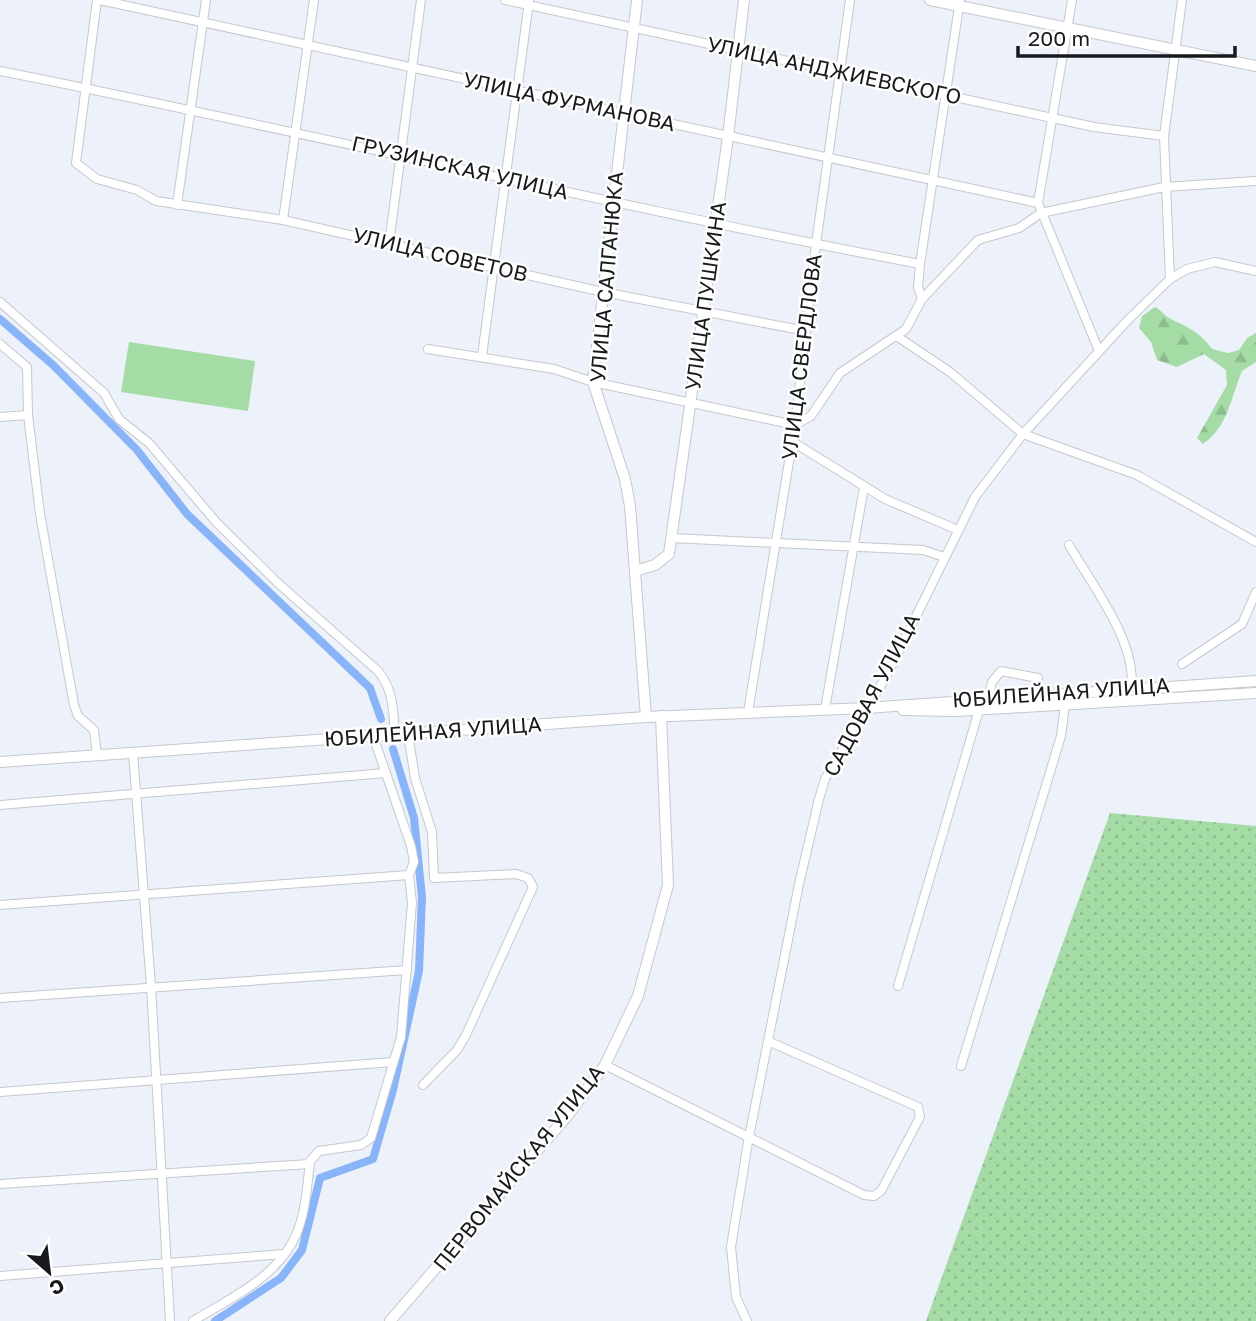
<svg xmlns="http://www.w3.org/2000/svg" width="1256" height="1321" font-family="'Golos Text',sans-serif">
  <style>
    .forest { fill: url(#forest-firs) }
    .garden { fill: url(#garden-dots) }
    .pitch { fill: #a5dca6 }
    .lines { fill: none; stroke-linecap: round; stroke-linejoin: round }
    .canal { stroke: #89b4f7; stroke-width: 8 }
    .street-casing { stroke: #c4c8cf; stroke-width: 10 }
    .secondary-casing { stroke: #c4c8cf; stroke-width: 12 }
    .street { stroke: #fff; stroke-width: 8 }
    .secondary { stroke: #fff; stroke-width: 10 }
    .labels { text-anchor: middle; stroke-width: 5; stroke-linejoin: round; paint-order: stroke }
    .street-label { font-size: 21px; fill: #18191c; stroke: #fefefe }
  </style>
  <defs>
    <pattern id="forest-firs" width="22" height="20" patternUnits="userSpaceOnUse" patternTransform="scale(1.75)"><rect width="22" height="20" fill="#a5dca6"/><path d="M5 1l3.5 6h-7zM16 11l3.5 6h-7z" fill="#8dbc8e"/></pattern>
    <pattern id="garden-dots" width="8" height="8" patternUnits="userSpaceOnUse" patternTransform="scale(1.75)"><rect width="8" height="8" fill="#a5dca6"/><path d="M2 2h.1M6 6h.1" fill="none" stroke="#8dbc8e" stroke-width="1.8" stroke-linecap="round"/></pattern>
  </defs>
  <rect width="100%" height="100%" fill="#edf1f9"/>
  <path class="forest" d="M1155 307C1161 310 1164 315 1169 318 1187 327 1199 331 1212 349L1228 353 1239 350 1247 338 1256 333V362L1242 371C1231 397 1228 427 1203 444L1197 438 1227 385 1226 370 1204 354 1177 367 1157 360 1151 342 1139 328 1142 316Z"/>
  <path class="garden" d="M1110 813 1256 826V1321H926Z"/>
  <path class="pitch" d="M129 342 255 361 248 411 121 392Z"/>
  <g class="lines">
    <g class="canal">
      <path d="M0 319 53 365 137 450 187 514 370 688 381 719"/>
      <path d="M215 1321 281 1278 302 1250 320 1178 373 1159 393 1090 419 971 422 897 414 818 393 749"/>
    </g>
    <g class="street-casing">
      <g id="street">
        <path d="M97 0 76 163 97 179 137 190 156 201 283 220 603 292 806 331"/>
        <path d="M100 0 1038 203"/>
        <path d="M505 0 1094 127 1164 136"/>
        <path d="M1072 0 1038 203 1099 351"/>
        <path d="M0 71C307 132 612 206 920 264"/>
        <path d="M177 205 206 0"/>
        <path d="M283 220 314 0"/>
        <path d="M389 244 421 0"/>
        <path d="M1170 279 1164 136 1182 0"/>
        <path d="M922 299 918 287 920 264 960 0"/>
        <path d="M0 302 104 393 119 419 149 443 217 523 280 585 378 671C394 691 393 710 395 735"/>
        <path d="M898 337 950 372 1023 434 1137 475 1256 542"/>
        <path d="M0 344 27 367 28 415 40 514 74 705 78 716 94 730 97 755"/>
        <path d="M428 349 554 369 593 382 795 425 811 416 840 373 906 329 922 299 978 240 1019 228 1041 213 1164 187 1256 181"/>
        <path d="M482 356 529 1"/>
        <path d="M0 417 28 415"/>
        <path d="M793 442 885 499 958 530"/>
        <path d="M671 538 923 550 944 557"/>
        <path d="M1069 545C1091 583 1138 644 1131 688"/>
        <path d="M1182 664 1242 624 1256 592"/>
        <path d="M988 698 992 682 1001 671 1038 678"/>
        <path d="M825 709 864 487"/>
        <path d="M748 712 795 425 816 244 850 0"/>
        <path d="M408 734 415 778 432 832 434 878 516 874 528 878 533 887 466 1035 457 1050 423 1085"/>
        <path d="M133 753 151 986 170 1321"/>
        <path d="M0 805 386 773"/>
        <path d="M0 905 409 875"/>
        <path d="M898 986 979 710"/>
        <path d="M0 998 407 970"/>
        <path d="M605 1065 864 1195 874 1196 881 1191 920 1117 918 1107 770 1042"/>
        <path d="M961 1066 1061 736 1065 705"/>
        <path d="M0 1092 393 1062"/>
        <path d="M0 1184 310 1164"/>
        <path d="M0 1276 284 1254"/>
        <path d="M193 1321C229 1299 278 1277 296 1235 306 1212 307 1186 310 1161L319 1151 361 1145 371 1138 401 1037 412 903 409 875 414 862 411 846 373 736"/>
        <path d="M747 1321 736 1297 731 1247 748 1142 799 884 819 799 825 779 887 675 975 497 1023 434 1127 321 1170 279 1187 269 1215 262 1256 271"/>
      </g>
    </g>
    <g class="secondary-casing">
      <g id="secondary">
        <path d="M637 0 593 382 625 479 630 506 646 717"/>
        <path d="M930 0 1256 66"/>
        <path d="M635 571 655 565 669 554 728 137 744 0"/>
        <path d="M903 710 956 711 1256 693"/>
        <path d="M0 762 646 717 866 708 1256 681"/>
        <path d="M390 1321 568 1115 605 1065 638 996 668 885 661 716"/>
      </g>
    </g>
    <use href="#street" class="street"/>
    <use href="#secondary" class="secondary"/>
  </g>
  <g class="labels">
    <g class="street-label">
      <text transform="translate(834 71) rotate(12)" y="7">УЛИЦА АНДЖИЕВСКОГО</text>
      <text transform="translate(569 102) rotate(12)" y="7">УЛИЦА ФУРМАНОВА</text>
      <text transform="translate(460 168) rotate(13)" y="7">ГРУЗИНСКАЯ УЛИЦА</text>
      <text transform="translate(440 255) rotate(13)" y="7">УЛИЦА СОВЕТОВ</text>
      <text transform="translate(607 277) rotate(-85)" y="7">УЛИЦА САЛГАНЮКА</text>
      <text transform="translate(706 296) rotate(-82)" y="7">УЛИЦА ПУШКИНА</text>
      <text transform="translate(802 357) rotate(-83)" y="7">УЛИЦА СВЕРДЛОВА</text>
      <text transform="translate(1061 693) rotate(-4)" y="7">ЮБИЛЕЙНАЯ УЛИЦА</text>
      <text transform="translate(872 695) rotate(-62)" y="7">САДОВАЯ УЛИЦА</text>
      <text transform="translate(433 732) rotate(-4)" y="7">ЮБИЛЕЙНАЯ УЛИЦА</text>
      <text transform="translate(519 1168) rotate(-51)" y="7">ПЕРВОМАЙСКАЯ УЛИЦА</text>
    </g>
  </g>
  <g transform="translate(49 1272) rotate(152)" stroke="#fefefe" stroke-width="5" paint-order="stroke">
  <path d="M0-5L12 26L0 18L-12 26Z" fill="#18191c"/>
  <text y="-10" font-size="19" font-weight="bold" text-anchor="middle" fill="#18191c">С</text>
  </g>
  <path d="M1018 46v10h217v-10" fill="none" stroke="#18191c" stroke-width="3.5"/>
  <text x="1028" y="46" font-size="21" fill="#18191c" stroke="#fefefe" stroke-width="5" paint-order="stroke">200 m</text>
</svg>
